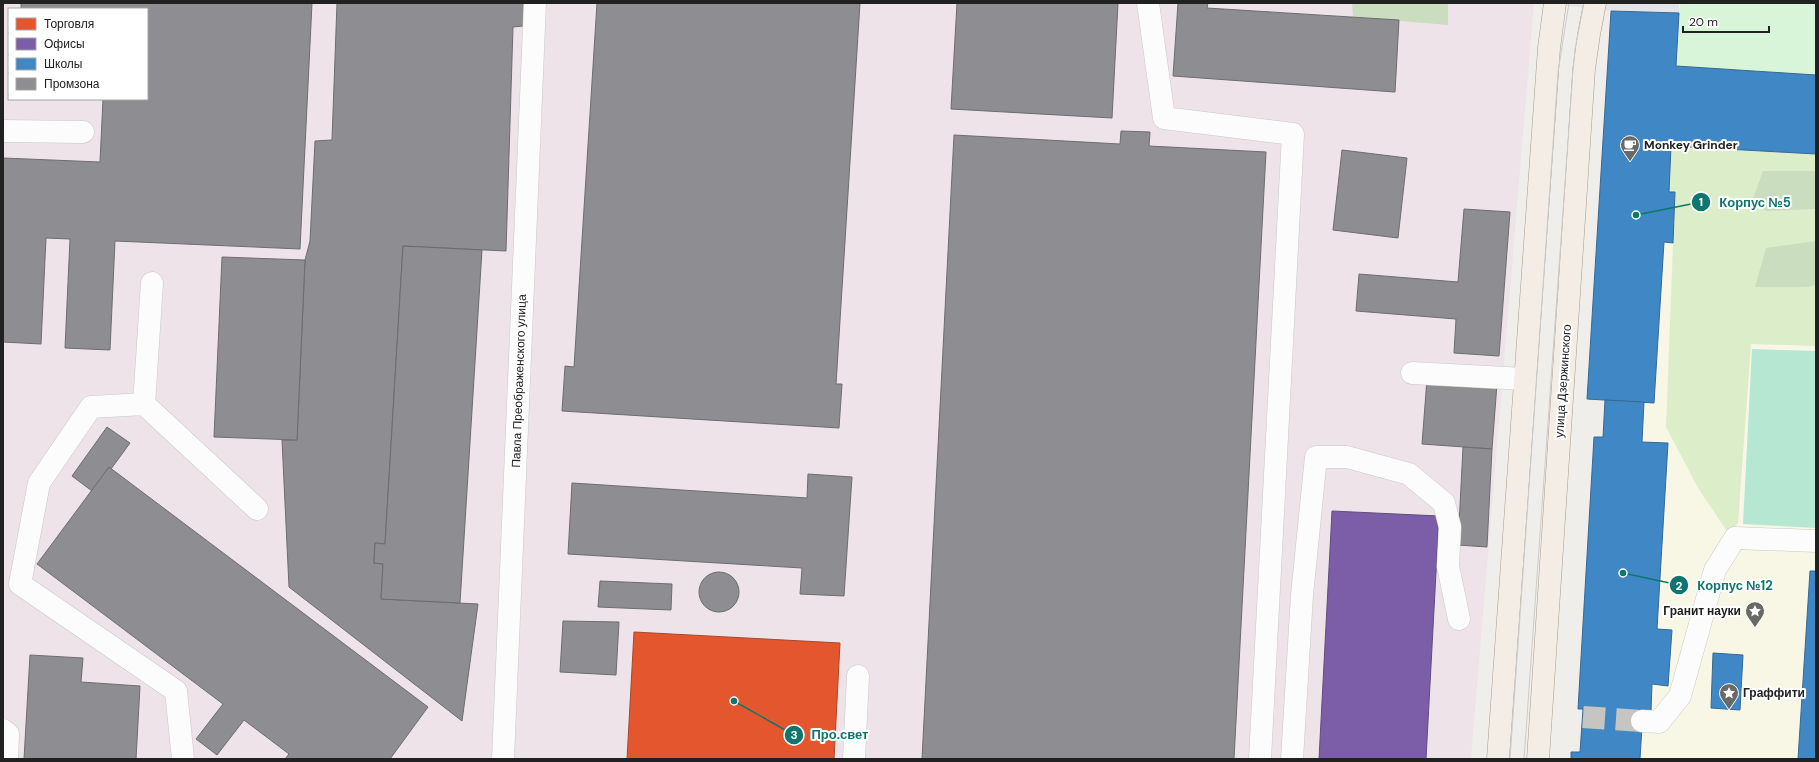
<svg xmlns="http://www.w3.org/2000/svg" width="1819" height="762" font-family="'DM Sans',sans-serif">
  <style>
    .industrial { fill: #ede3e8; fill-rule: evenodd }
    .education { fill: #f8f7e6 }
    .grass { fill: #dbedc9 }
    .forest { fill: #cadebf }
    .park { fill: #d9f5d9 }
    .pitch { fill: #b5e7d3 }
    .plaza { fill: #e5e4e9 }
    .shops { fill: #e4572e; stroke: #aa472a }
    .offices { fill: #7b5ea7; stroke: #604c7f }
    .schools { fill: #3f88c5; stroke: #366994 }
    .industry { fill: #8d8d92; stroke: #6d6d70 }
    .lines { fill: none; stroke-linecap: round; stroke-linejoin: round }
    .minor-tunnel { stroke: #c7c5c2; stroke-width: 22; stroke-dasharray: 22 11; stroke-linecap: butt }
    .minor-casing { stroke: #c8c8c6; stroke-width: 23 }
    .major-casing { stroke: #a79d85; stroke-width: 23 }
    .minor { stroke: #fdfcfc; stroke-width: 22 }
    .major { stroke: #f3ede6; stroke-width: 22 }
    .tram { stroke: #cbcbcb; stroke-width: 1 }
    .labels { text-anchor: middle; stroke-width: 4; stroke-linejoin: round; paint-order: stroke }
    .poi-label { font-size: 12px; font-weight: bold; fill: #212121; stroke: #fff; text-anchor: start }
    .street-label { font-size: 12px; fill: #212121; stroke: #fff }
    .leader { fill: none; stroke: #0f766e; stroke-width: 1.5 }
    .callout-dot { fill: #0f766e; stroke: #fff; stroke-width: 1.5 }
    .mark-label { font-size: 12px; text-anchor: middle; font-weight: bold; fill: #fff }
    .callout-label { font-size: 13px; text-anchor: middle; font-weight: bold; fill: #0f766e; stroke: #fff; stroke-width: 4; stroke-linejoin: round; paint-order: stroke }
  </style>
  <rect width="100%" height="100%" fill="#f0eeea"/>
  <path class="industrial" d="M3 3H1534L1471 759H3ZM9 9H147V99H9Z"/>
  <path class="education" d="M1678 3H1816V759H1571V752H1580L1605 400 1587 399 1611 11 1679 13Z"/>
  <path class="grass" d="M1671 146 1816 154V346L1751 344 1738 523 1729 534 1698 488 1666 427 1675 192H1669Z"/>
  <g class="forest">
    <path d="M1352 3H1448V25L1353 17Z"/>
    <path d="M1763 171H1816V209L1766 211 1753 199Z"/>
    <path d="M1816 241V285L1807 287H1755L1766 248Z"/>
  </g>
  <path class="park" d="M1681 3H1816V75L1676 66 1679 9Z"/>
  <path class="pitch" d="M1752 349 1816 351V528L1743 524Z"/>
  <path class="plaza" d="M1544 3H1679V13L1611 11Z"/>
  <path class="shops" d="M634 632 840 643 834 759H627Z"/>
  <path class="offices" d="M1332 511 1439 516 1426 759H1319Z"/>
  <g class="schools">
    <path d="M1611 11 1679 13 1676 66 1816 75V154L1671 146 1669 192H1675L1673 243 1664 242 1654 403 1587 399Z"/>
    <path d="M1605 400 1644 402 1642 442 1668 443 1657 629 1672 630 1668 686 1652 684 1651 711 1643 710 1640 759H1571V752H1580L1583 709H1578L1594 437H1603Z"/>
    <path d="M1810 571H1816V759H1798Z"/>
    <path d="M1713 653 1743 655 1740 710 1711 708Z"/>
  </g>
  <g class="industry">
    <path d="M21 3H312L300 249 115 241 110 350 65 348 70 239 46 238 41 344 3 342V158L100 162 103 99H147V9H21Z"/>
    <path d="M337 3H525L523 26 513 27 506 251 403 246 385 544 375 543 374 563 383 564 381 599 478 604 462 721 289 587 282 440H297L305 260 310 241 315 141 332 140Z"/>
    <path d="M597 3H860L836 384H842L839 428 562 411 565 366 574 367Z"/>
    <path d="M957 3H1118L1112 118 951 109Z"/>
    <path d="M1178 3H1208L1207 8 1399 20 1395 92 1173 76Z"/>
    <path d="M1121 131 1150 132 1149 146 1266 152 1234 759H922L954 135 1120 144Z"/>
    <path d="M1342 150 1407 158 1398 238 1333 230Z"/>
    <path d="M1464 209 1510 212 1499 356 1454 353 1456 319 1356 311 1359 274 1458 282Z"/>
    <path d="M403 246 482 250 460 603 381 599 383 564 374 563 375 543 385 544Z"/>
    <path d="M222 257 305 260 297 440 214 437Z"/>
    <path d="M1427 379 1497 384 1492 449 1422 444Z"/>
    <path d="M107 427 130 443 111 469 109 467 92 491 72 476Z"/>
    <path d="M1463 447 1492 449 1487 547 1458 545Z"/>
    <path d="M109 467 428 707 390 759H285L289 754 244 720 217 755 196 739 223 704 37 564Z"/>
    <path d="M808 474 852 477 844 596 800 594 802 568 568 554 572 483 807 498Z"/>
    <circle cx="719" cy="592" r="20"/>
    <path d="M600 581 672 584 671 610 598 607Z"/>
    <path d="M563 621 619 622 616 675 560 672Z"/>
    <path d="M30 655 83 658 81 682 140 686 136 759H24Z"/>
  </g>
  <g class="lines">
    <path class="minor-tunnel" d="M1583 717 1642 721"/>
    <g class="minor-casing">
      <g id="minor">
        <path d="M1148 3 1164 118 1293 134 1260 759"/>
        <path d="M3 131 83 132"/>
        <path d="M1412 373 1525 379"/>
        <path d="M144 404 152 283"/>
        <path d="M1642 721 1659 722 1680 696 1715 570 1735 538 1816 541"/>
        <path d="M3 730 8 734 7 759"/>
        <path d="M183 759 176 691 20 584 39 483 91 407 144 404 257 509"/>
        <path d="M503 759 535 3"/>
        <path d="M854 759 858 676"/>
        <path d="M1292 759 1302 595 1316 457H1347L1409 474 1444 503 1450 527 1448 566 1459 619"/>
      </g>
    </g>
    <g class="major-casing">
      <g id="major">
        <path d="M1498 759 1549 48 1555 3"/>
        <path d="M1538 759 1584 69 1589 34 1595 3"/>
      </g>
    </g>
    <use href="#minor" class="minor"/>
    <use href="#major" class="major"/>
    <g class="tram">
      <path d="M1510 759 1558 72 1569 3"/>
      <path d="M1524 759 1573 71 1575 49 1584 3"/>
    </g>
  </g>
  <defs>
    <g id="cafe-pin" transform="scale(1)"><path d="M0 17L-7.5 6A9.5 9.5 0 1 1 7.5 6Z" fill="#696967" stroke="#fff"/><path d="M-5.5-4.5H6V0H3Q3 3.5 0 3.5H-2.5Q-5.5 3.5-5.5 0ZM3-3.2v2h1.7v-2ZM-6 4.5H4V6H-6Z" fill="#fff"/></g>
    <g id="sight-pin" transform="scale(1)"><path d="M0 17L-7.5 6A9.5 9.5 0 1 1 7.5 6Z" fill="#696967" stroke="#fff"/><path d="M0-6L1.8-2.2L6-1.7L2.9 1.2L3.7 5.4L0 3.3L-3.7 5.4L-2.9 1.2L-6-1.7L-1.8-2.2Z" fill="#fff"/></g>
  </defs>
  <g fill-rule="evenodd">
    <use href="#cafe-pin" x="1630" y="145"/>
    <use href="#sight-pin" x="1755" y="611"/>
    <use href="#sight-pin" x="1729" y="693"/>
  </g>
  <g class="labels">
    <g class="poi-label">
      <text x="1644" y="149">Monkey Grinder</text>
      <text x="1741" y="615" text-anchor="end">Гранит науки</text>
      <text x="1743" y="697">Граффити</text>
    </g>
    <g class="street-label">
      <text transform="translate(519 381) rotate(-88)" y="4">Павла Преображенского улица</text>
      <text transform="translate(1563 381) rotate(-86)" y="4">улица Дзержинского</text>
    </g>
  </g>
  <path class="leader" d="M1636 215L1701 202M1623 573L1679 585M734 701L794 735"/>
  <g class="callout-dot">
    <circle cx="1636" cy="215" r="4"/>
    <circle cx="1623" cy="573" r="4"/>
    <circle cx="734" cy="701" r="4"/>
    <circle cx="1701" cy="202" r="10"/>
    <circle cx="1679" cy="585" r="10"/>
    <circle cx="794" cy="735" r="10"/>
  </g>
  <g class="mark-label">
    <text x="1701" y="206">1</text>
    <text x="1679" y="590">2</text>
    <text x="794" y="739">3</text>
  </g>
  <g class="callout-label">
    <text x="1755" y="207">Корпус №5</text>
    <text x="1735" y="590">Корпус №12</text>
    <text x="840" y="739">Про.свет</text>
  </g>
  <rect width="1819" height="762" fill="none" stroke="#212121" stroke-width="8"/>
  <rect x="8" y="8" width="140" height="92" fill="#ffffff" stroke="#a6a6a6"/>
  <rect x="16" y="18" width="20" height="12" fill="#e4572e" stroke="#a6a6a6"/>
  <text x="44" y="28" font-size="12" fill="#212121">Торговля</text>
  <rect x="16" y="38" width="20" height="12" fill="#7b5ea7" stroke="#a6a6a6"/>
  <text x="44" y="48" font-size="12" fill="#212121">Офисы</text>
  <rect x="16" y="58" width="20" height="12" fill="#3f88c5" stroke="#a6a6a6"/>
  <text x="44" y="68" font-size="12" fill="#212121">Школы</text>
  <rect x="16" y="78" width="20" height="12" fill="#8d8d92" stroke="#a6a6a6"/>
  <text x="44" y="88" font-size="12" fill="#212121">Промзона</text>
  <path d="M1683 26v6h86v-6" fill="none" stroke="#212121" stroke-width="2"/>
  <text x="1689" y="26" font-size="12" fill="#212121" stroke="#ffffff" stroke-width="3" paint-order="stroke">20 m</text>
</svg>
